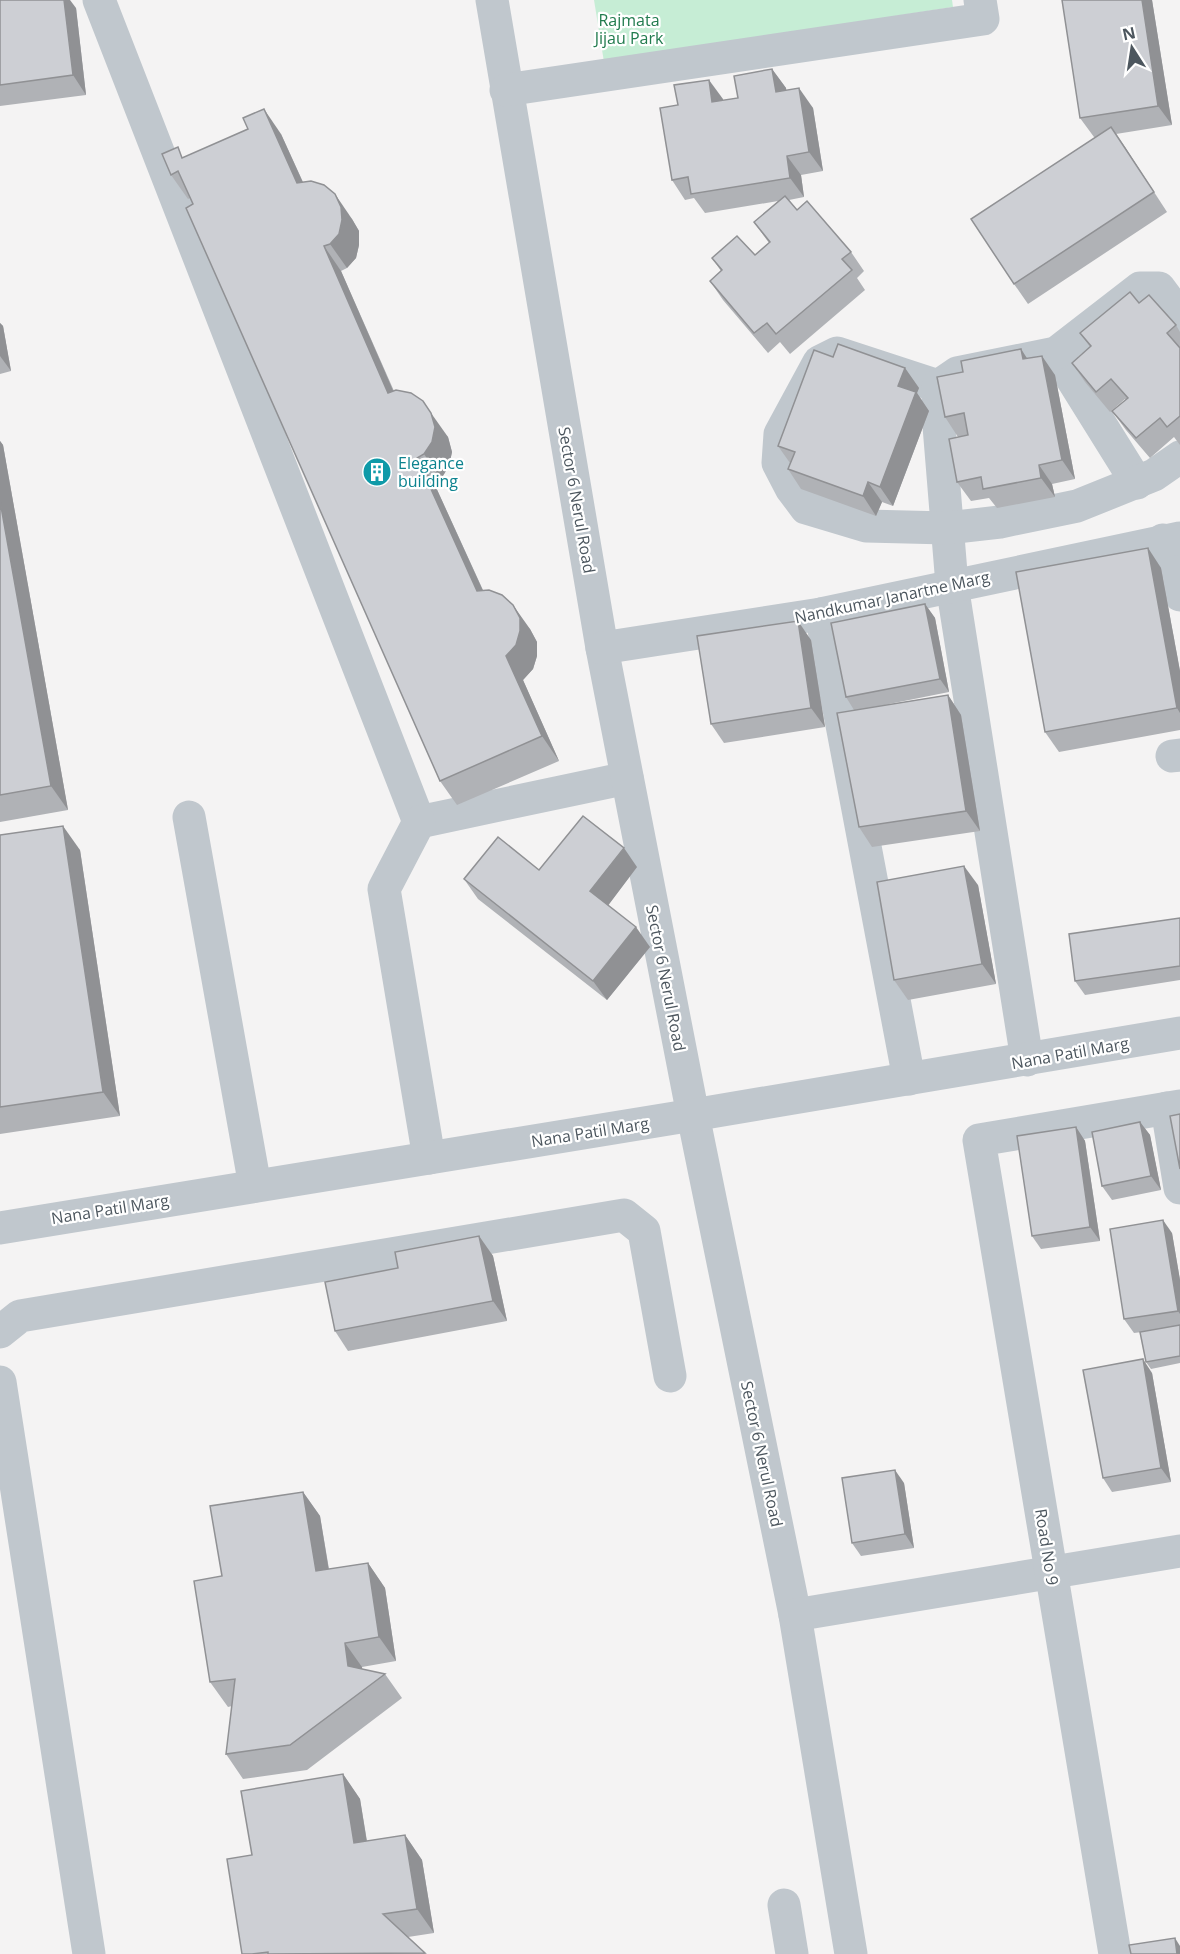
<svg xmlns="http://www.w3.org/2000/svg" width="1180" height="1954" font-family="'Open Sans',sans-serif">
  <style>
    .green { fill: #c6edd5 }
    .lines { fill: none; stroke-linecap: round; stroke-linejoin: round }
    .minor { stroke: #c0c7cd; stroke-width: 33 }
    .wall { fill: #b0b2b6 }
    .shaded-wall { fill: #909194 }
    .building { fill: #cdcfd4; stroke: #909194; stroke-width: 1.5 }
    .labels { text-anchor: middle; stroke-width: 4.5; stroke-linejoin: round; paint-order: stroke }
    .park-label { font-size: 16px; fill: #217b4e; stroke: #fff }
    .culture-label { font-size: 16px; fill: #0d838f; stroke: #fff; text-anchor: start }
    .street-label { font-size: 16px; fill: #4c565e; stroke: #fff }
  </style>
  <rect width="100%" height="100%" fill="#f4f3f3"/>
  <path class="green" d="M594 0H952L953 7 604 62Z"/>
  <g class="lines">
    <g class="minor">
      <path d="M99 0 419 822 627 778"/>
      <path d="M492 0 602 648 693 1115 795 1615 851 1954"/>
      <path d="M506 90 983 19 980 0"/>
      <path d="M1056 353 1137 483"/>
      <path d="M938 386V414L952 585 1027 1060"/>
      <path d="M938 386 837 353 819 362 780 434 778 463 791 488 806 508 866 526 947 528 1000 522 1077 506 1154 475 1180 457"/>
      <path d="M938 386 957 373 1056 353 1140 288H1159L1180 316"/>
      <path d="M1163 540 1175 565 1180 595"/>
      <path d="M821 614 909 1079"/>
      <path d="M602 648 821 614 1180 538"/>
      <path d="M1172 756 1180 755"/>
      <path d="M189 817 255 1186"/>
      <path d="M419 822 384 889 429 1158"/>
      <path d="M1167 1108 1180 1188"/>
      <path d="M0 1228 693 1115 1180 1033"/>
      <path d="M0 1332 20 1316 624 1215 644 1231 670 1376"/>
      <path d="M0 1382 89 1954"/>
      <path d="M795 1615 1180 1551"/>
      <path d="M784 1905 792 1954"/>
      <path d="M1115 1954 979 1140 1180 1106"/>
    </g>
  </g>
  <g class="wall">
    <path d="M0 0 76 8 86 95 0 106Z"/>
    <path d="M1152 0 1172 125 1116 134 1167 212 1028 304 1014 284 1096 137H1094L1080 118Z"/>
    <path d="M772 69 786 88V90L813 108 823 171 801 175 804 197 789 200 797 210 851 252 864 271 857 278 865 290 790 354 780 342 768 353 723 300 710 281 721 271 712 258 755 255 769 243 754 222 778 201 705 213 694 198 685 200 672 180 723 99V101L738 98Z"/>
    <path d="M281 134 303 182 352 219 359 231V245L356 258 347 268 341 271 394 391 448 437 452 452 449 466 441 479 434 483 483 590 530 629 537 642V656L533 669 523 680 559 761 457 805 440 781 193 204 190 198 188 199 171 175 185 157Z"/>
    <path d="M1139 303 1176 325 1180 332V445L1174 437 1150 458 1126 430 1112 411 1126 400 1125 399 1110 412 1085 382 1072 363 1090 347 1080 333Z"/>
    <path d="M0 323 3 326 11 371 0 374Z"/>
    <path d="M1021 349 1027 359 1055 375 1075 479 1052 484 1055 497 997 508 989 498 971 501 957 482 968 435 958 437 945 417Z"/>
    <path d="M833 357 905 368 919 388 917 393 929 411 893 506 882 502 876 516 801 489 788 469 790 463 778 446Z"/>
    <path d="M0 441 3 445 68 810 0 822Z"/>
    <path d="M1148 548 1161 568 1180 671V730L1059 752 1045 732Z"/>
    <path d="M925 604 935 618 949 692 884 705 948 695 961 715 980 831 872 847 859 827 854 710 846 697Z"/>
    <path d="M811 640 825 727 724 743 711 724Z"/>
    <path d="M0 835 80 850 120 1116 0 1134Z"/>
    <path d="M637 867 608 905 650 947 607 1000 478 899 464 879 539 870Z"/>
    <path d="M978 885 996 984 908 1000 894 980Z"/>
    <path d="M1180 918V980L1085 995 1075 981Z"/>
    <path d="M1140 1122 1150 1135 1161 1190 1112 1200 1102 1186Z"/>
    <path d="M1076 1127 1085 1141 1100 1241 1041 1249 1032 1236Z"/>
    <path d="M1172 1233 1180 1280V1363L1151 1369 1146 1362 1142 1332 1134 1333 1124 1319Z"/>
    <path d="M479 1236 493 1256 507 1321 348 1351 335 1331 398 1268Z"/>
    <path d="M1152 1373 1171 1482 1112 1492 1103 1478Z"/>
    <path d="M904 1483 914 1548 861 1556 852 1543Z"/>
    <path d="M303 1492 320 1516 329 1569 368 1563 385 1588 396 1661 362 1667V1669L385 1674 402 1698 307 1770 243 1779 226 1754 232 1706 228 1707 210 1682 222 1576Z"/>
    <path d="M343 1774 360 1799 367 1841 405 1835 422 1860 434 1933 408 1937 426 1954H242L252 1855Z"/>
  </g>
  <g class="shaded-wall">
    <path d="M64 0H70L76 8 86 95 73 75Z"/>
    <path d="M1142 0H1152L1172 125 1158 106Z"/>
    <path d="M772 69 786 88 790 112 776 92Z"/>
    <path d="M709 80 723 99 726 122 712 102Z"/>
    <path d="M799 88 813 108 823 171 809 152Z"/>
    <path d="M264 109 281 134 314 207 297 183Z"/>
    <path d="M1111 127 1125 147 1167 212 1154 192Z"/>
    <path d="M787 156 801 175 804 197 790 178Z"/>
    <path d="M335 194 352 219 359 231V245L356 258 347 268 330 244Z"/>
    <path d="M324 246 341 271 405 418 388 393Z"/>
    <path d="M0 323 3 326 11 371 0 356Z"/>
    <path d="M1021 349 1034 369 1023 359Z"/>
    <path d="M1042 356 1055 375 1075 479 1062 460Z"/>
    <path d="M905 368 919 388 917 393 929 411 893 506 880 487 898 386Z"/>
    <path d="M431 413 448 437 452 452 449 466 441 479 424 454Z"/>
    <path d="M0 441 3 445 68 810 51 786 0 501Z"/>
    <path d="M417 458 434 483 494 615 477 591Z"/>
    <path d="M1039 465 1052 484 1055 497 1041 478Z"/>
    <path d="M868 482 882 502 876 516 863 496Z"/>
    <path d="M1148 548 1161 568 1180 671V713L1177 708Z"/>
    <path d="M925 604 935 618 949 692 940 679Z"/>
    <path d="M513 605 530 629 537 642V656L533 669 523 680 559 761 542 736 506 656Z"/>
    <path d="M798 621 811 640 825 727 811 708Z"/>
    <path d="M948 695 961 715 980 831 966 811Z"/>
    <path d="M63 826 80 850 120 1116 103 1092Z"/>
    <path d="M624 848 637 867 604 911 590 891Z"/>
    <path d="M964 866 978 885 996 984 982 964Z"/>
    <path d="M636 927 650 947 607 1000 593 981Z"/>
    <path d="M1140 1122 1150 1135 1161 1190 1151 1176Z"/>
    <path d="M1076 1127 1085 1141 1100 1241 1090 1227Z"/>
    <path d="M1163 1220 1172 1233 1180 1280V1314L1178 1311Z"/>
    <path d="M479 1236 493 1256 507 1321 493 1301Z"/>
    <path d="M1143 1359 1152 1373 1171 1482 1161 1468Z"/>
    <path d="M895 1470 904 1483 914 1548 905 1534Z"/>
    <path d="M303 1492 320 1516 333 1596 316 1571Z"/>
    <path d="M368 1563 385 1588 396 1661 379 1637Z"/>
    <path d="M345 1643 362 1667 365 1690 348 1666Z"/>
    <path d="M343 1774 360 1799 371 1868 354 1843Z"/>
    <path d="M405 1835 422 1860 434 1933 417 1909Z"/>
    <path d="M1175 1938 1180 1946V1954H1177Z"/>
  </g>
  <g class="building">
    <path d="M0 0H64L73 75 0 85Z"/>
    <path d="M1062 0H1142L1158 106 1080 118Z"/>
    <path d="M772 69 776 92 799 88 809 152 787 156 790 178 691 194 688 177 672 180 660 108 678 105 674 85 709 80 712 102 738 98 734 76Z"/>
    <path d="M264 109 297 183 311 181 324 185 335 194 341 207 342 220 339 234 330 244 324 246 388 393 396 390 411 393 423 401 431 413 435 427 432 442 424 454 417 458 477 591 489 590 502 595 513 605 520 618V631L516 645 506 656 542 736 440 781 186 208 193 204 178 171 171 175 162 154 178 147 182 158 248 129 243 118Z"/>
    <path d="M1111 127 1154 192 1014 284 971 219Z"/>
    <path d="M785 196 797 210 807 201 851 252 842 259 852 270 776 334 767 323 754 333 710 281 722 270 712 258 737 236 755 255 770 242 754 222Z"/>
    <path d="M1130 292 1139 303 1149 295 1176 325 1167 333 1180 348V416L1167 427 1160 418 1136 438 1112 411 1128 398 1111 379 1096 392 1072 363 1091 346 1080 333Z"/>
    <path d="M838 344 905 368 898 386 916 392 880 487 868 482 863 496 788 469 795 452 778 446 814 350 833 357Z"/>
    <path d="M1021 349 1023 359 1042 356 1062 460 1039 465 1041 478 983 489 981 477 957 482 949 439 968 435 964 413 945 417 937 377 963 372 961 361Z"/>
    <path d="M0 501 51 786 0 795Z"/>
    <path d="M1148 548 1177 708 1045 732 1016 572Z"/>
    <path d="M925 604 940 679 846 697 831 623Z"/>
    <path d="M798 621 811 708 711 724 697 636Z"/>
    <path d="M948 695 966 811 859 827 837 713Z"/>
    <path d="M583 816 624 848 590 891 636 927 593 981 464 879 498 837 539 870Z"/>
    <path d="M63 826 103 1092 0 1107V835Z"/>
    <path d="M964 866 982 964 894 980 877 882Z"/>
    <path d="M1180 918V966L1075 981 1069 934Z"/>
    <path d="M1180 1114V1169L1170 1116Z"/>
    <path d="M1140 1122 1151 1176 1102 1186 1092 1132Z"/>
    <path d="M1076 1127 1090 1227 1032 1236 1017 1136Z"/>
    <path d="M1163 1220 1178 1311 1124 1319 1110 1229Z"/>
    <path d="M479 1236 493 1301 335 1331 325 1282 398 1268 395 1252Z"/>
    <path d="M1180 1325V1356L1146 1362 1140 1332Z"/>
    <path d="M1143 1359 1161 1468 1103 1478 1083 1370Z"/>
    <path d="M895 1470 905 1534 852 1543 842 1478Z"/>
    <path d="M303 1492 316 1571 368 1563 379 1637 345 1643 348 1666 385 1674 290 1745 226 1754 235 1679 210 1682 194 1581 222 1576 210 1506Z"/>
    <path d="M343 1774 354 1843 405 1835 417 1909 383 1914 425 1953 268 1954V1952L252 1954H242L227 1859 252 1855 241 1791Z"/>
    <path d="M1175 1938 1177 1954H1131L1129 1945Z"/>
  </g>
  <defs>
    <g id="building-disc" transform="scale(1.5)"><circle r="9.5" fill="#0f9aa8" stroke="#fff"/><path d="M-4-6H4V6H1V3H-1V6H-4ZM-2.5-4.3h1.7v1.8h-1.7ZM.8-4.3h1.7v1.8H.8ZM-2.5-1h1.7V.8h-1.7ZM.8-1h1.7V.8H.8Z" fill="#fff"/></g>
  </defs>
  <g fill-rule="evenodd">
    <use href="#building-disc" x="377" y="472"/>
  </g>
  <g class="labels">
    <g class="park-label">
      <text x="629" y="26">Rajmata<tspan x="629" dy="18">Jijau Park</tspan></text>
    </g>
    <g class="culture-label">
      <text x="398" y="469">Elegance<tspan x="398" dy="18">building</tspan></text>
    </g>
    <g class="street-label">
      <text transform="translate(577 500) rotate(80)" y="6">Sector 6 Nerul Road</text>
      <text transform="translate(892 597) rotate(-12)" y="6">Nandkumar Janartne Marg</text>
      <text transform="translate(666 978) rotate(79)" y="6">Sector 6 Nerul Road</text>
      <text transform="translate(1070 1053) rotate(-10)" y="6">Nana Patil Marg</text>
      <text transform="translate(590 1132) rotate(-9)" y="6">Nana Patil Marg</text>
      <text transform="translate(110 1209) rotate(-9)" y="6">Nana Patil Marg</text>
      <text transform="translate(762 1454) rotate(78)" y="6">Sector 6 Nerul Road</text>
      <text transform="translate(1047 1547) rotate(81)" y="6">Road No 9</text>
    </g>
  </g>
  <g transform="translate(1132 48) rotate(348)" stroke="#ffffff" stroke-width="4.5" paint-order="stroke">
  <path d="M0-4.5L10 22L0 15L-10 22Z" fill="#4c565e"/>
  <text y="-9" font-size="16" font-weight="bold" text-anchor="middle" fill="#4c565e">N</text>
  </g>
</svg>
